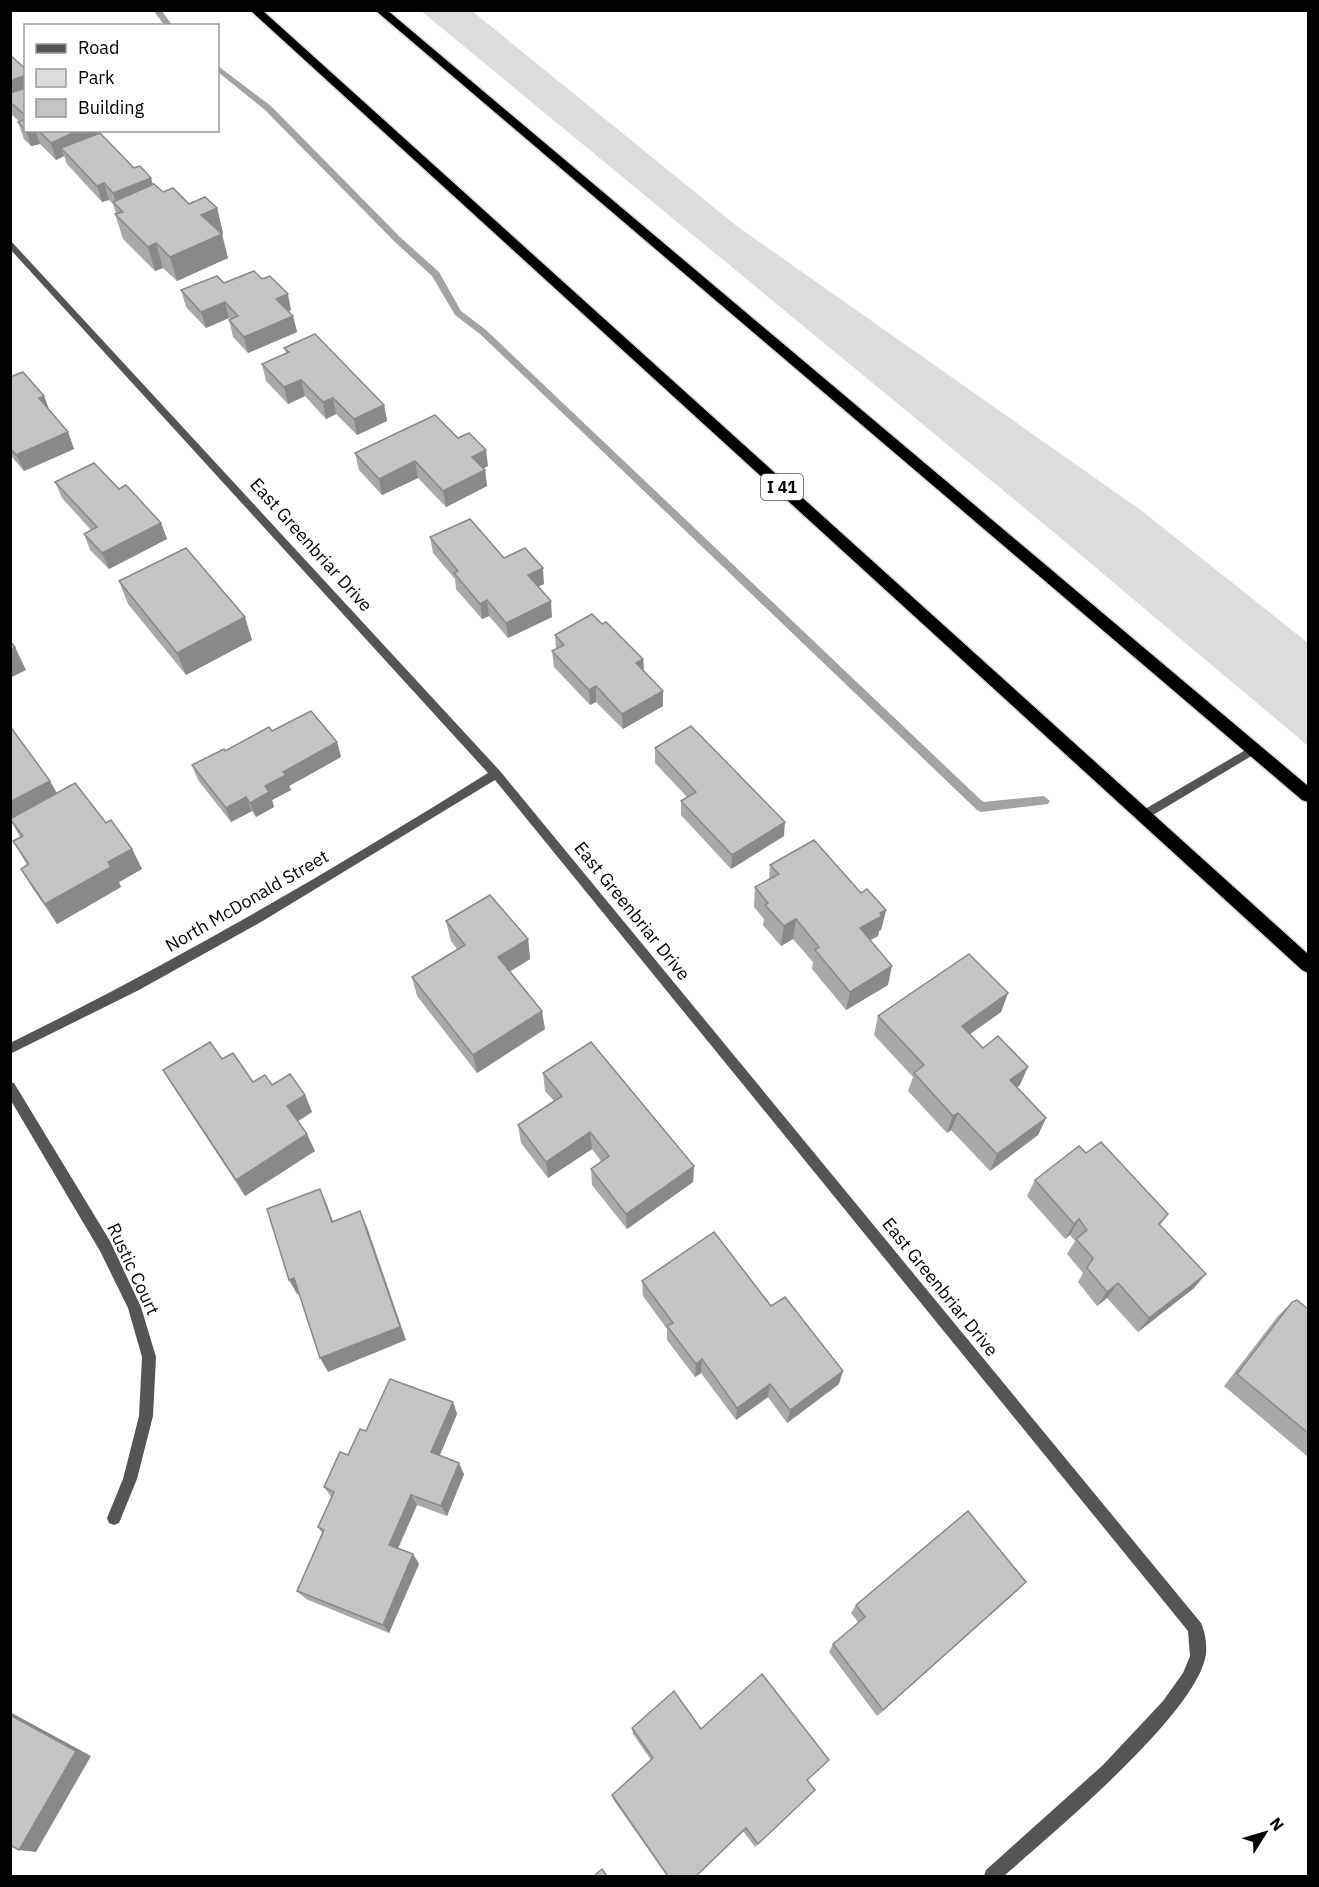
<svg xmlns="http://www.w3.org/2000/svg" width="1319" height="1887" font-family="'IBM Plex Sans',sans-serif">
  <style>
    .green { fill: #dcdcdc }
    .lines { fill: none; stroke-linecap: round; stroke-linejoin: round }
    .stream { fill: #a3a3a3; fill-rule: evenodd }
    .motorway-casing { stroke: #dbdbdb; stroke-width: 3 }
    .service { fill: #555; fill-rule: evenodd }
    .minor { fill: #555; fill-rule: evenodd }
    .motorway { fill: #000; fill-rule: evenodd }
    .wall { fill: #a9a9a9 }
    .shaded-wall { fill: #898989 }
    .building { fill: #c4c4c4; stroke: #898989; stroke-width: 1.5 }
    .labels { text-anchor: middle; stroke-width: 5; stroke-linejoin: round; paint-order: stroke }
    .shield { fill: #fff; stroke: #4c4c4c; stroke-width: 1.5 }
    .shield-label { font-size: 16px; font-weight: bold; fill: #000 }
    .street-label { font-size: 18px; fill: #000; stroke: #fff }
  </style>
  <rect width="100%" height="100%" fill="#fff"/>
  <path class="green" d="M421 11H472L738 227 1142 511 1308 643V746L1057 535Z"/>
  <g class="lines">
    <g class="stream">
      <path d="M153 10H161L173 26H165Z"/>
      <path d="M218 66 271 106 400 237 439 272 461 311 486 330 983 802 1044 796 1050 801 1048 804 981 812 977 810 480 334 455 315 432 276 394 241 265 110 218 72Z"/>
    </g>
    <g class="motorway-casing">
      <g id="motorway">
        <path d="M250 10H262L1308 954V973L1302 970Z"/>
        <path d="M375 10H387L1308 786V802L1302 800Z"/>
      </g>
    </g>
    <path class="service" d="M1254 745 1258 746 1260 749 1258 752 1148 818H1140L1138 815 1140 812Z"/>
    <g class="minor">
      <path d="M10 240 500 771 1201 1623C1205 1631 1207 1645 1206 1654 1198 1713 1050 1835 1004 1876H984L986 1870 1103 1765 1163 1701 1183 1673 1190 1656 1188 1631 495 780 261 922 139 990 10 1054V1043C175 962 333 870 488 773L10 249Z"/>
      <path d="M10 1082 14 1083 110 1241 141 1307 156 1357 153 1416 137 1479 119 1523 114 1525 109 1523 107 1518 123 1479 139 1416 142 1357 128 1308 100 1251 10 1099Z"/>
    </g>
    <use href="#motorway" class="motorway"/>
  </g>
  <g class="wall">
    <path d="M10 55 26 69V130H97L98 134 134 168 163 192 189 204 217 208 223 233H221L228 258 177 281 163 268 155 271 123 239 115 214H116L113 204 109 200 102 202 67 164 64 156 56 160 40 144 31 146 24 139 18 122H20L10 113Z"/>
    <path d="M224 283 291 310 289 311 293 316 297 332 248 353 233 337 229 320 230 319 229 318 206 328 186 307 181 290Z"/>
    <path d="M284 348 384 405 387 421 357 435 336 414 326 419 305 396 288 404 266 381 262 364 286 353Z"/>
    <path d="M10 377 44 396 49 410 68 432 74 449 24 471 10 455Z"/>
    <path d="M355 453 488 466 483 468 485 470 487 486 446 507 418 478 382 495 359 470Z"/>
    <path d="M55 482 119 489 161 523 167 539 109 569 90 550 84 534 91 530 62 498Z"/>
    <path d="M430 537 504 558 544 584 538 587 552 617 508 638 489 616 482 619 456 589 455 579 433 553Z"/>
    <path d="M119 581 252 640 186 675 128 604Z"/>
    <path d="M602 624 643 659 644 671 663 691V706L623 729 596 702 590 705 554 667 552 651 556 649 555 635Z"/>
    <path d="M272 731 337 742 341 757 289 786 291 790 272 800 274 807 256 817 252 811 231 822 198 780 192 765Z"/>
    <path d="M655 748 784 836 731 869 681 815V801L687 797 655 763Z"/>
    <path d="M50 781 57 793 106 823 132 849 142 869 119 882 121 887 57 924 33 889 21 869 27 865 13 841 20 837 11 821Z"/>
    <path d="M770 865 861 893 886 910 881 930 879 931 878 936 870 940 888 985 846 1010 812 969 813 962 793 939 781 946 763 925 764 919 754 907 755 887 769 880Z"/>
    <path d="M446 921 528 939 530 959 510 971 545 1029 477 1073 417 996 412 977 457 949 451 941Z"/>
    <path d="M1008 993 1001 1012 970 1034 1020 1085 1017 1087 1046 1118 1038 1135 990 1171 951 1130 947 1133 908 1091 913 1077 874 1035 878 1016Z"/>
    <path d="M222 1059 253 1082 272 1085 305 1095 312 1112 298 1121 315 1151 245 1196 174 1088 163 1070Z"/>
    <path d="M543 1073 694 1166 693 1182 627 1229 592 1185 591 1169 601 1161 592 1149 548 1178 521 1143 518 1125 554 1101 545 1091Z"/>
    <path d="M1086 1153 1168 1214 1160 1225 1194 1288 1138 1332 1107 1298 1097 1306 1078 1282 1083 1273 1067 1254 1075 1241 1070 1235 1065 1239 1027 1196 1035 1180Z"/>
    <path d="M642 1281 771 1306 839 1384 787 1423 768 1397 736 1420 701 1373 695 1377 667 1340V1329L643 1296Z"/>
    <path d="M1292 1302 1308 1309V1457L1224 1386 1278 1316Z"/>
    <path d="M453 1402 457 1414 440 1455 464 1474 447 1516 417 1505 398 1549 413 1554 419 1564 389 1633 306 1599 297 1591 322 1533 318 1527 332 1498 324 1487 366 1431Z"/>
    <path d="M1026 1582 877 1716 829 1652 833 1644 859 1623 851 1613 856 1605Z"/>
    <path d="M632 1728 701 1729 807 1781 815 1790 755 1847 743 1831 696 1876H667L613 1799 612 1795 651 1760 633 1734Z"/>
  </g>
  <g class="shaded-wall">
    <path d="M26 75V94L10 100V81Z"/>
    <path d="M26 130H35L40 144 31 146Z"/>
    <path d="M79 130H97L100 140 61 148 64 156 56 160 51 143Z"/>
    <path d="M151 178 156 194 117 206 113 193Z"/>
    <path d="M104 183 109 200 102 202 97 186Z"/>
    <path d="M217 208 223 233 208 240 201 215Z"/>
    <path d="M222 234 228 258 177 281 170 257Z"/>
    <path d="M156 243 163 268 155 271 148 247Z"/>
    <path d="M288 294 291 310 280 315 276 299Z"/>
    <path d="M225 302 229 318 206 328 201 312Z"/>
    <path d="M293 316 297 332 248 353 244 337Z"/>
    <path d="M301 380 305 396 288 404 284 387Z"/>
    <path d="M44 396 50 412 39 398Z"/>
    <path d="M333 398 336 414 326 419 323 402Z"/>
    <path d="M384 405 387 421 357 435 354 419Z"/>
    <path d="M68 432 74 449 24 471 16 455Z"/>
    <path d="M486 450 488 466 474 473 472 457Z"/>
    <path d="M415 461 418 478 382 495 379 479Z"/>
    <path d="M485 470 487 486 446 507 443 491Z"/>
    <path d="M161 523 167 539 109 569 102 553Z"/>
    <path d="M543 568 544 584 529 591 528 575Z"/>
    <path d="M487 600 489 616 482 619 480 604Z"/>
    <path d="M551 601 552 617 508 638 506 623Z"/>
    <path d="M245 617 252 640 186 675 177 653Z"/>
    <path d="M15 647 26 670 10 678V650Z"/>
    <path d="M643 659 644 675 636 663Z"/>
    <path d="M596 686V702L590 705 589 690Z"/>
    <path d="M663 691V706L623 729 622 714Z"/>
    <path d="M337 742 341 757 289 786 291 790 272 800 274 807 256 817 250 803 265 786 283 772Z"/>
    <path d="M50 781 58 796 10 821V802Z"/>
    <path d="M246 797 252 811 231 822 226 808Z"/>
    <path d="M785 822 784 836 731 869 732 855Z"/>
    <path d="M132 849 142 869 119 882 121 887 57 924 45 904 108 862Z"/>
    <path d="M886 910 881 930 879 931 878 936 856 948 860 928Z"/>
    <path d="M796 919 793 939 781 946 784 926Z"/>
    <path d="M528 939 530 959 501 977 498 957Z"/>
    <path d="M892 966 888 985 846 1010 850 992Z"/>
    <path d="M1008 993 1001 1012 955 1045 962 1026Z"/>
    <path d="M542 1011 545 1029 477 1073 473 1055Z"/>
    <path d="M1028 1067 1020 1085 1002 1098 1010 1080Z"/>
    <path d="M305 1095 312 1112 295 1123 287 1106Z"/>
    <path d="M958 1113 951 1130 947 1133 953 1116Z"/>
    <path d="M1046 1118 1038 1135 990 1171 997 1154Z"/>
    <path d="M590 1132 592 1149 548 1178 546 1162Z"/>
    <path d="M307 1134 315 1151 245 1196 236 1180Z"/>
    <path d="M694 1166 693 1182 627 1229 626 1214Z"/>
    <path d="M320 1189 327 1205 339 1238 332 1222Z"/>
    <path d="M360 1211 367 1227 406 1340 328 1372 320 1358Z"/>
    <path d="M1079 1219 1070 1235 1065 1239 1074 1224Z"/>
    <path d="M1206 1274 1194 1288 1138 1332 1149 1318Z"/>
    <path d="M294 1278 302 1292 297 1294 289 1280Z"/>
    <path d="M1118 1283 1107 1298 1097 1306 1107 1292Z"/>
    <path d="M702 1359 701 1373 695 1377 696 1364Z"/>
    <path d="M843 1371 839 1384 787 1423 790 1410Z"/>
    <path d="M770 1384 768 1397 736 1420 737 1408Z"/>
    <path d="M453 1402 457 1414 436 1464 431 1452Z"/>
    <path d="M459 1463 464 1474 447 1516 441 1506Z"/>
    <path d="M411 1495 417 1505 395 1554 389 1545Z"/>
    <path d="M413 1554 419 1564 389 1633 383 1625Z"/>
    <path d="M1026 1582 1017 1591 877 1716 883 1710Z"/>
    <path d="M10 1712 91 1756 36 1852 19 1850Z"/>
  </g>
  <g class="building">
    <path d="M10 55 26 69V75L10 81Z"/>
    <path d="M26 88V116L10 102V93Z"/>
    <path d="M26 119V130L18 122Z"/>
    <path d="M38 130H79L51 143Z"/>
    <path d="M100 133 134 168 140 166 151 178 113 193 104 183 97 186 61 148Z"/>
    <path d="M154 184 163 192 173 188 189 204 205 197 217 208 201 215 222 234 170 257 156 243 148 247 115 214 123 212 113 202Z"/>
    <path d="M254 271 262 279 270 276 288 294 276 299 293 316 244 337 229 320 238 316 225 302 201 312 181 290 217 276 224 283Z"/>
    <path d="M315 334 384 405 354 419 333 398 323 402 301 380 284 387 262 364 289 352 284 348Z"/>
    <path d="M23 372 44 396 39 398 68 432 16 455 10 448V377Z"/>
    <path d="M435 415 458 438 469 433 486 450 472 457 485 470 443 491 415 461 379 479 355 453Z"/>
    <path d="M94 463 119 489 126 485 161 523 102 553 84 534 97 527 55 482Z"/>
    <path d="M470 519 504 558 525 548 543 568 528 575 551 601 506 623 487 600 480 604 454 573 458 571 430 537Z"/>
    <path d="M186 548 245 617 177 653 119 581Z"/>
    <path d="M592 614 602 624 606 622 643 659 636 663 663 691 622 714 596 686 589 690 552 651 564 645 555 635Z"/>
    <path d="M10 641 15 647 10 650Z"/>
    <path d="M311 711 337 742 283 772 286 775 265 786 269 792 250 803 246 797 226 808 192 765 224 749 225 751 269 727 272 731Z"/>
    <path d="M691 726 785 822 732 855 681 801 696 792 655 748Z"/>
    <path d="M12 729 50 781 10 802V730Z"/>
    <path d="M75 783 106 823 111 820 132 849 108 862 111 867 45 904 21 869 29 864 13 841 23 836 10 819Z"/>
    <path d="M814 840 861 893 867 889 886 910 880 913 882 916 860 928 892 966 850 992 815 950 819 947 796 919 784 926 765 905 768 903 755 887 779 874 770 865Z"/>
    <path d="M490 895 528 939 498 957 542 1011 473 1055 412 977 465 945 446 921Z"/>
    <path d="M969 954 1008 993 962 1026 983 1048 998 1036 1028 1067 1010 1080 1046 1118 997 1154 958 1113 953 1116 914 1073 924 1065 878 1016Z"/>
    <path d="M210 1042 222 1059 233 1053 253 1082 265 1075 272 1085 290 1074 305 1095 287 1106 307 1134 236 1180 163 1070Z"/>
    <path d="M591 1042 694 1166 626 1214 591 1169 609 1156 590 1132 546 1162 518 1125 562 1096 543 1073Z"/>
    <path d="M1101 1142 1168 1214 1159 1224 1206 1274 1149 1318 1118 1283 1107 1292 1087 1268 1093 1258 1076 1239 1087 1230 1079 1219 1074 1224 1035 1180 1079 1146 1086 1153Z"/>
    <path d="M320 1189 332 1222 360 1211 400 1327 320 1358 294 1278 289 1280 267 1209Z"/>
    <path d="M714 1232 771 1306 785 1297 843 1371 790 1410 770 1384 737 1408 702 1359 696 1364 667 1326 673 1323 642 1281Z"/>
    <path d="M1297 1300 1308 1309V1433L1237 1374 1292 1302Z"/>
    <path d="M390 1379 453 1402 431 1452 459 1463 441 1506 411 1495 389 1545 413 1554 383 1625 297 1591 324 1530 318 1527 334 1492 324 1487 340 1452 348 1455 360 1429 366 1431Z"/>
    <path d="M968 1511 1026 1582 883 1710 833 1644 865 1617 856 1605Z"/>
    <path d="M762 1674 829 1760 807 1780 815 1790 758 1844 746 1828 696 1876H668L612 1795 653 1758 632 1728 674 1691 701 1729Z"/>
    <path d="M10 1715 76 1751 19 1850 10 1845Z"/>
    <path d="M602 1869 607 1876H594Z"/>
  </g>
  <g class="labels">
    <rect class="shield" x="761" y="474" width="42" height="26" rx="4.5"/>
    <g class="shield-label">
      <text x="782" y="493">I 41</text>
    </g>
    <g class="street-label">
      <text transform="translate(311 545) rotate(48)" y="6">East Greenbriar Drive</text>
      <text transform="translate(247 901) rotate(-30)" y="6">North McDonald Street</text>
      <text transform="translate(632 911) rotate(51)" y="6">East Greenbriar Drive</text>
      <text transform="translate(133 1269) rotate(65)" y="6">Rustic Court</text>
      <text transform="translate(940 1287) rotate(51)" y="6">East Greenbriar Drive</text>
    </g>
  </g>
  <rect width="1319" height="1887" fill="none" stroke="#000000" stroke-width="24"/>
  <rect x="24" y="24" width="195" height="108" fill="#ffffff" stroke="#999999" stroke-width="1.5"/>
  <rect x="36" y="44" width="30" height="9" fill="#555555" stroke="#999999" stroke-width="1.5"/>
  <text x="78" y="54" font-size="18" fill="#000000">Road</text>
  <rect x="36" y="69" width="30" height="18" fill="#dcdcdc" stroke="#999999" stroke-width="1.5"/>
  <text x="78" y="84" font-size="18" fill="#000000">Park</text>
  <rect x="36" y="99" width="30" height="18" fill="#c4c4c4" stroke="#999999" stroke-width="1.5"/>
  <text x="78" y="114" font-size="18" fill="#000000">Building</text>
  <g transform="translate(1265 1833) rotate(53)" stroke="#ffffff" stroke-width="4.5" paint-order="stroke">
  <path d="M0-4.5L10 22L0 15L-10 22Z" fill="#000000"/>
  <text y="-9" font-size="16" font-weight="bold" text-anchor="middle" fill="#000000">N</text>
  </g>
</svg>
